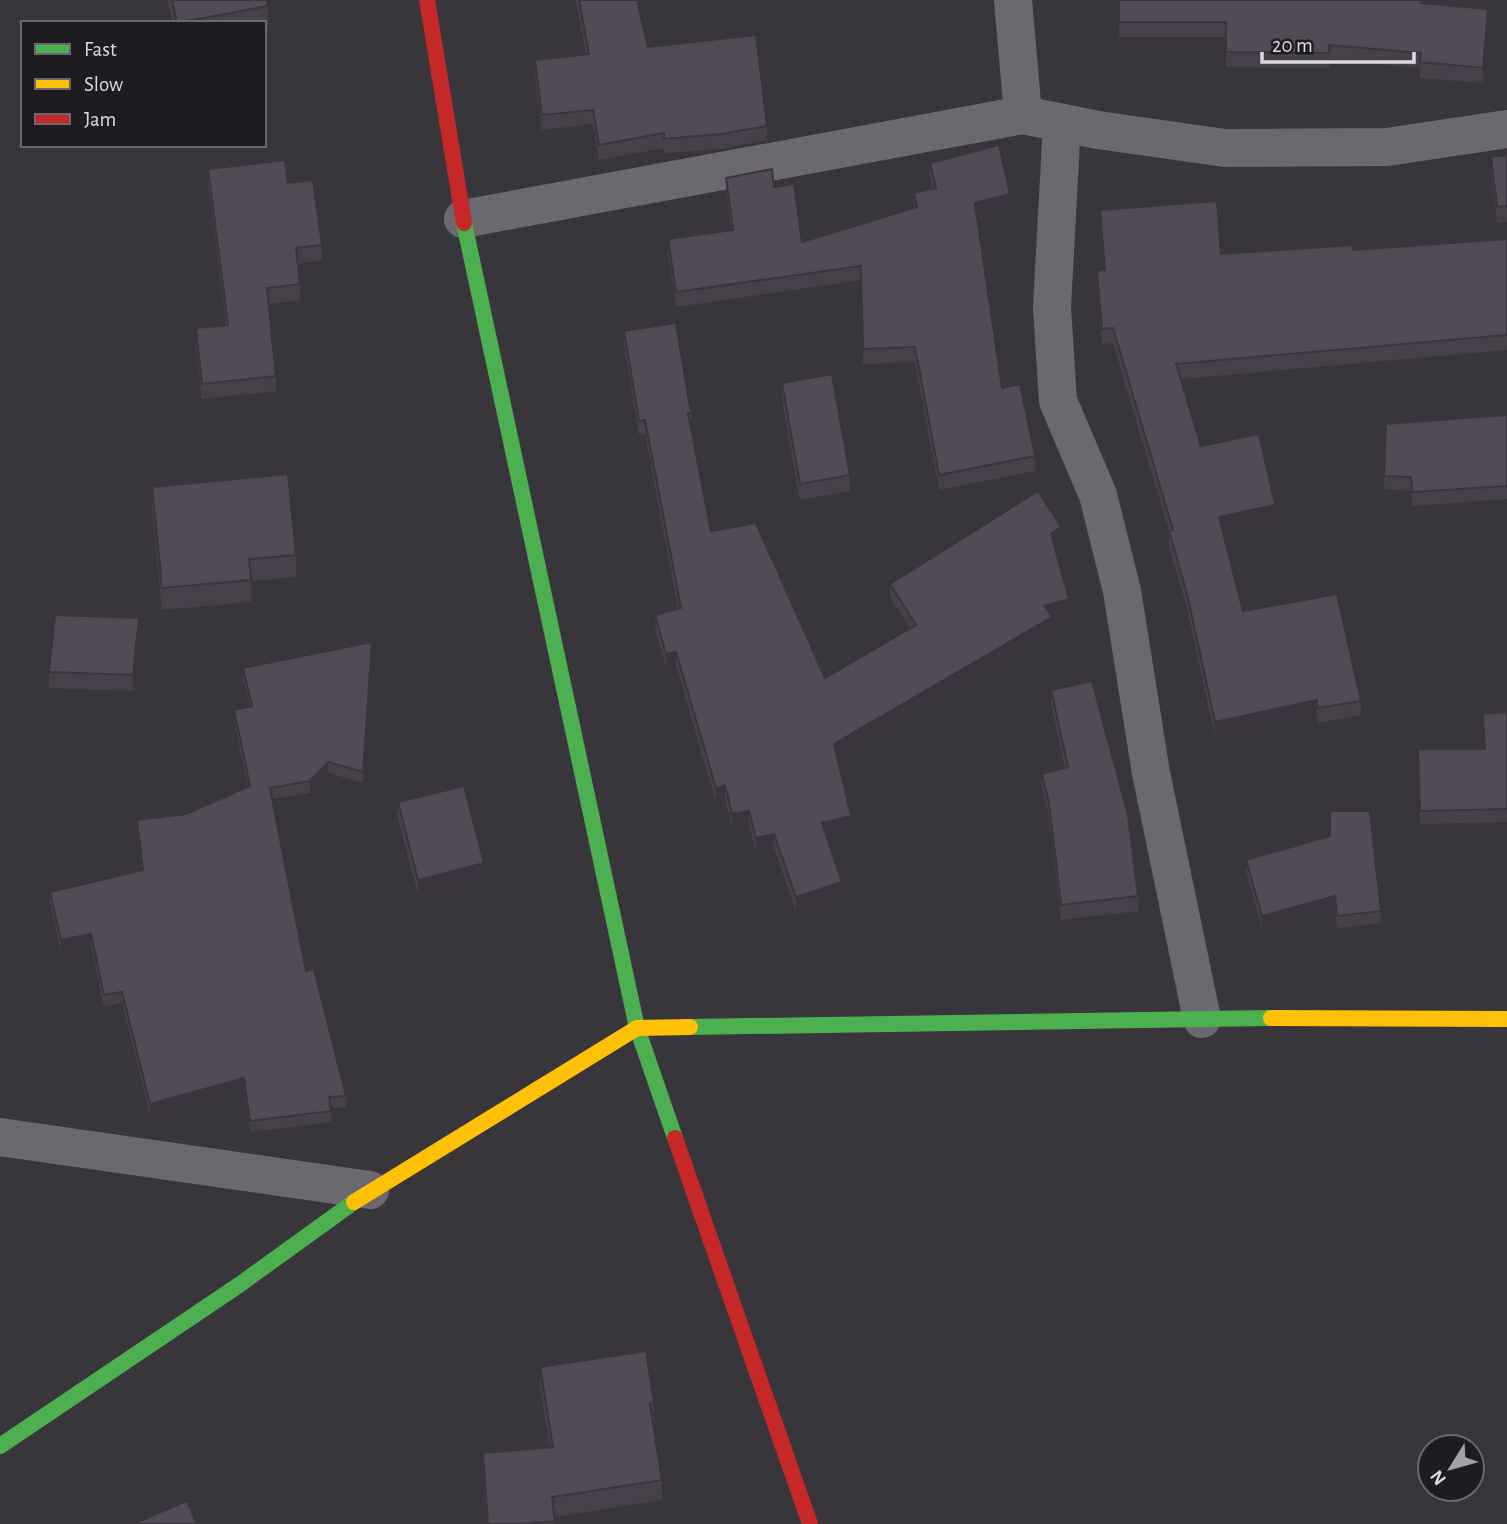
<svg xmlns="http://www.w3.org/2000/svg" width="1507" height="1524" font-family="'Alegreya Sans',sans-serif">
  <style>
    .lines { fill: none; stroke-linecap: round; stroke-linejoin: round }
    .street { stroke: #6c6870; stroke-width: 38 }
    .fast { stroke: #4caf50; stroke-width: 16 }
    .slow { stroke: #ffc107; stroke-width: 16 }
    .jam { stroke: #c62828; stroke-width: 16 }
    .wall { fill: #46404b }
    .shaded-wall { fill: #39343d }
    .building { fill: #514b57; stroke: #39343d; stroke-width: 2 }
  </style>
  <rect width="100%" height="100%" fill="#38363a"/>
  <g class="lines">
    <g class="street">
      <path d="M1013 0 1023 115"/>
      <path d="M1062 123 1052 307 1058 401 1098 495 1122 591 1151 773 1202 1019"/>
      <path d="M463 219 1023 115 1098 130 1225 148 1387 147 1507 129"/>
      <path d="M0 1137 370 1190"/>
    </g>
    <g class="fast">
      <path d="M464 223 637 1028 675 1138"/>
      <path d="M690 1027 1271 1018"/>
      <path d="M0 1446 239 1285 354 1202"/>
    </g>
    <g class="slow">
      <path d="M1271 1018 1507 1019"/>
      <path d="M354 1202 637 1028 690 1027"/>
    </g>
    <g class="jam">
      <path d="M427 0 464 223"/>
      <path d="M675 1138 810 1524"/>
    </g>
  </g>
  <g class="wall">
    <path d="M168 0H267L268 6V29L264 30V23H172Z"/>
    <path d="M575 0H637L648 47 767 126V140L721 149 664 153V148L599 160 593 124 542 130 535 74V60L586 54 580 21Z"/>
    <path d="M1119 0H1423V3L1488 24 1483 83 1420 78V68L1329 60V68L1226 67V37H1119Z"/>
    <path d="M1507 155V222L1497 223 1491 172V157Z"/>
    <path d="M930 163 1010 209 977 217 1002 388 1035 456V471L939 490 915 362 863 364 861 280 676 307 668 254V239L731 230 726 192V178L774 187 802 242 914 208V193L932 189 930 178Z"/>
    <path d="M208 169 288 183 322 245V260L297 264 300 284V300L269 304 276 376V391L202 399 196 344V328L226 325 208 185Z"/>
    <path d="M1100 210 1221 254 1353 250 1507 239V350L1181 379 1201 446 1275 519 1222 531 1243 611 1361 701V715L1318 723 1317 715 1215 737 1187 609 1169 546V531L1113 343 1102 344 1097 286V271L1104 270 1100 225Z"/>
    <path d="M624 331 691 413V426H690L711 531 825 678 910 628 890 597V584L1061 541 1054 545 1069 613 1052 617V631L837 756 851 830 827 836 842 895 796 911 774 848 756 852 749 824 732 828 725 798 716 802 676 665 666 668 655 628V615L678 608 645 434 639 435 624 345Z"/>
    <path d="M782 383 850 475V491L800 500 782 399Z"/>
    <path d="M1507 415V499L1412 506 1411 491 1384 489 1386 424Z"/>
    <path d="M152 487 296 555V577L251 581V602L162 610 152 510Z"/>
    <path d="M139 634 133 691 49 688V672Z"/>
    <path d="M372 654 363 783 328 773 310 793 272 799 306 971 346 1096V1107L331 1108V1122L250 1132 244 1089 150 1115 122 1003 104 1007 91 945 61 951 50 903V892L142 871 137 831V820L186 814 248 787 234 722V710L250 707 243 679V668Z"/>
    <path d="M1051 690 1138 896V911L1061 920 1049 817 1042 788V774L1065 768 1051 704Z"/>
    <path d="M1507 712V822L1420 824 1418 749H1484Z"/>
    <path d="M398 802 484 879 418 895 398 818Z"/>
    <path d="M1246 860 1381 911V923L1337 928 1335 908 1262 928 1246 872Z"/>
    <path d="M540 1367 654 1403V1424H653L662 1480V1500L554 1517 555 1524H487L483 1473V1453L550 1447 540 1388Z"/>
  </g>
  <g class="shaded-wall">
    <path d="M1488 9V24L1483 83V68Z"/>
    <path d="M1010 194V209L975 217V203Z"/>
    <path d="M1275 505V519L1219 532V517Z"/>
    <path d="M1061 527V541L1051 547V534Z"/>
    <path d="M1069 599V613L1052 617V631L834 757V744L1045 606Z"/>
    <path d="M139 618V634L133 691V675Z"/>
    <path d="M372 642V654L363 783V772Z"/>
    <path d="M676 652V665L666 668V654Z"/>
    <path d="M1317 700V715L1215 737V722Z"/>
    <path d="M328 762V773L310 793V781Z"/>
    <path d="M725 785V798L716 802V788Z"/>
    <path d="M749 811V824L732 828V814Z"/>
    <path d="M851 816V830L822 837V823Z"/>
    <path d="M774 834V848L756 852V838Z"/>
    <path d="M484 863V879L418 895V880Z"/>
    <path d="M842 882V895L796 911V897Z"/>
    <path d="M1335 896V908L1262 928V916Z"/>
    <path d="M91 934V945L61 951V940Z"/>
    <path d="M244 1078V1089L150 1115V1104Z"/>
  </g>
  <g class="building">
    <path d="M172 0H267L268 6 177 23Z"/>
    <path d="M579 0H637L648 47 756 35 767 126 721 134 664 139V133L599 145 593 110 542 115 535 60 589 54Z"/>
    <path d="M1119 0H1422L1421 3 1488 9 1483 68 1420 62 1421 53 1329 45V53L1226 52V22H1119Z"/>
    <path d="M999 145 1010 194 975 203 1002 388 1020 384 1035 456 939 475 915 347 863 349 861 266 676 292 668 239 733 230 726 178 772 169 774 187 794 184 802 242 917 207 914 193 936 188 930 163Z"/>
    <path d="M1507 155V206L1497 207 1491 157Z"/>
    <path d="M285 160 288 183 313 180 322 245 296 248 300 284 267 288 276 376 202 384 196 328 228 325 208 169Z"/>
    <path d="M1217 201 1221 254 1352 245 1353 250 1507 239V335L1176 364 1201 446 1259 434 1275 505 1219 517 1243 611 1337 594 1361 701 1318 708 1317 700 1215 722 1187 594 1169 531 1173 530 1113 328 1102 329 1097 271 1105 270 1100 210Z"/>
    <path d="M676 323 691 413H688L711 531 756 523 825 678 916 625 890 584 1038 491 1061 527 1051 534 1069 599 1045 606 1052 617 834 744 851 816 822 823 842 882 796 897 774 834 756 838 749 811 732 814 725 785 716 788 676 652 666 654 655 615 681 608 645 420 639 421 624 331Z"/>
    <path d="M832 374 850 475 800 484 782 383Z"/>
    <path d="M1507 415V486L1412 492 1411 477 1384 476 1386 424Z"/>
    <path d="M288 474 296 555 249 559 251 580 162 588 152 487Z"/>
    <path d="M55 615 139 618 133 675 49 672Z"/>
    <path d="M372 642 363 772 328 762 310 781 270 788 306 971 314 969 346 1096 329 1097 331 1111 250 1121 244 1078 150 1104 122 992 104 995 91 934 61 940 50 892 143 870 137 820 186 814 250 786 234 710 252 706 243 668Z"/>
    <path d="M1092 681 1128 815 1138 896 1061 905 1049 803 1042 774 1068 767 1051 690Z"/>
    <path d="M1507 712V809L1420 811 1418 749H1485L1483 714Z"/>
    <path d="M464 786 484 863 418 880 398 802Z"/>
    <path d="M1330 811H1370L1381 911 1337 916 1335 896 1262 916 1246 860 1330 836Z"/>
    <path d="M646 1351 654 1403 650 1404 662 1480 552 1497 555 1521 518 1524H488L483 1453 553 1447 540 1367Z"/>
    <path d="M187 1501 197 1524H133Z"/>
  </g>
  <rect x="21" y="21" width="245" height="126" fill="#1e1c20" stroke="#6a686d" stroke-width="2"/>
  <rect x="35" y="44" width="35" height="10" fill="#4caf50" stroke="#6a686d" stroke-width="2"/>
  <text x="84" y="56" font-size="21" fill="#dcdae0">Fast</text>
  <rect x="35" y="79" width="35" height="10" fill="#ffc107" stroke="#6a686d" stroke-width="2"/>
  <text x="84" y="91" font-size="21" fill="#dcdae0">Slow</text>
  <rect x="35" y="114" width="35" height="10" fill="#c62828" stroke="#6a686d" stroke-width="2"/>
  <text x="84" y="126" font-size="21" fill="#dcdae0">Jam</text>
  <g transform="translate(1451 1468) rotate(233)"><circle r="33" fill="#1e1c20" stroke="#6a686d" stroke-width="2"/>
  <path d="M0-5L12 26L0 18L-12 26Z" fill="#a3a1a6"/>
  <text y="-10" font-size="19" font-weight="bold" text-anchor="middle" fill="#dcdae0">N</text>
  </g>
  <path d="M1262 52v10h152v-10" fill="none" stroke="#dcdae0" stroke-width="3.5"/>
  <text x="1272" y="52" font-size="21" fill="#dcdae0" stroke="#1e1c20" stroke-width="5" paint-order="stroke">20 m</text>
</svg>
